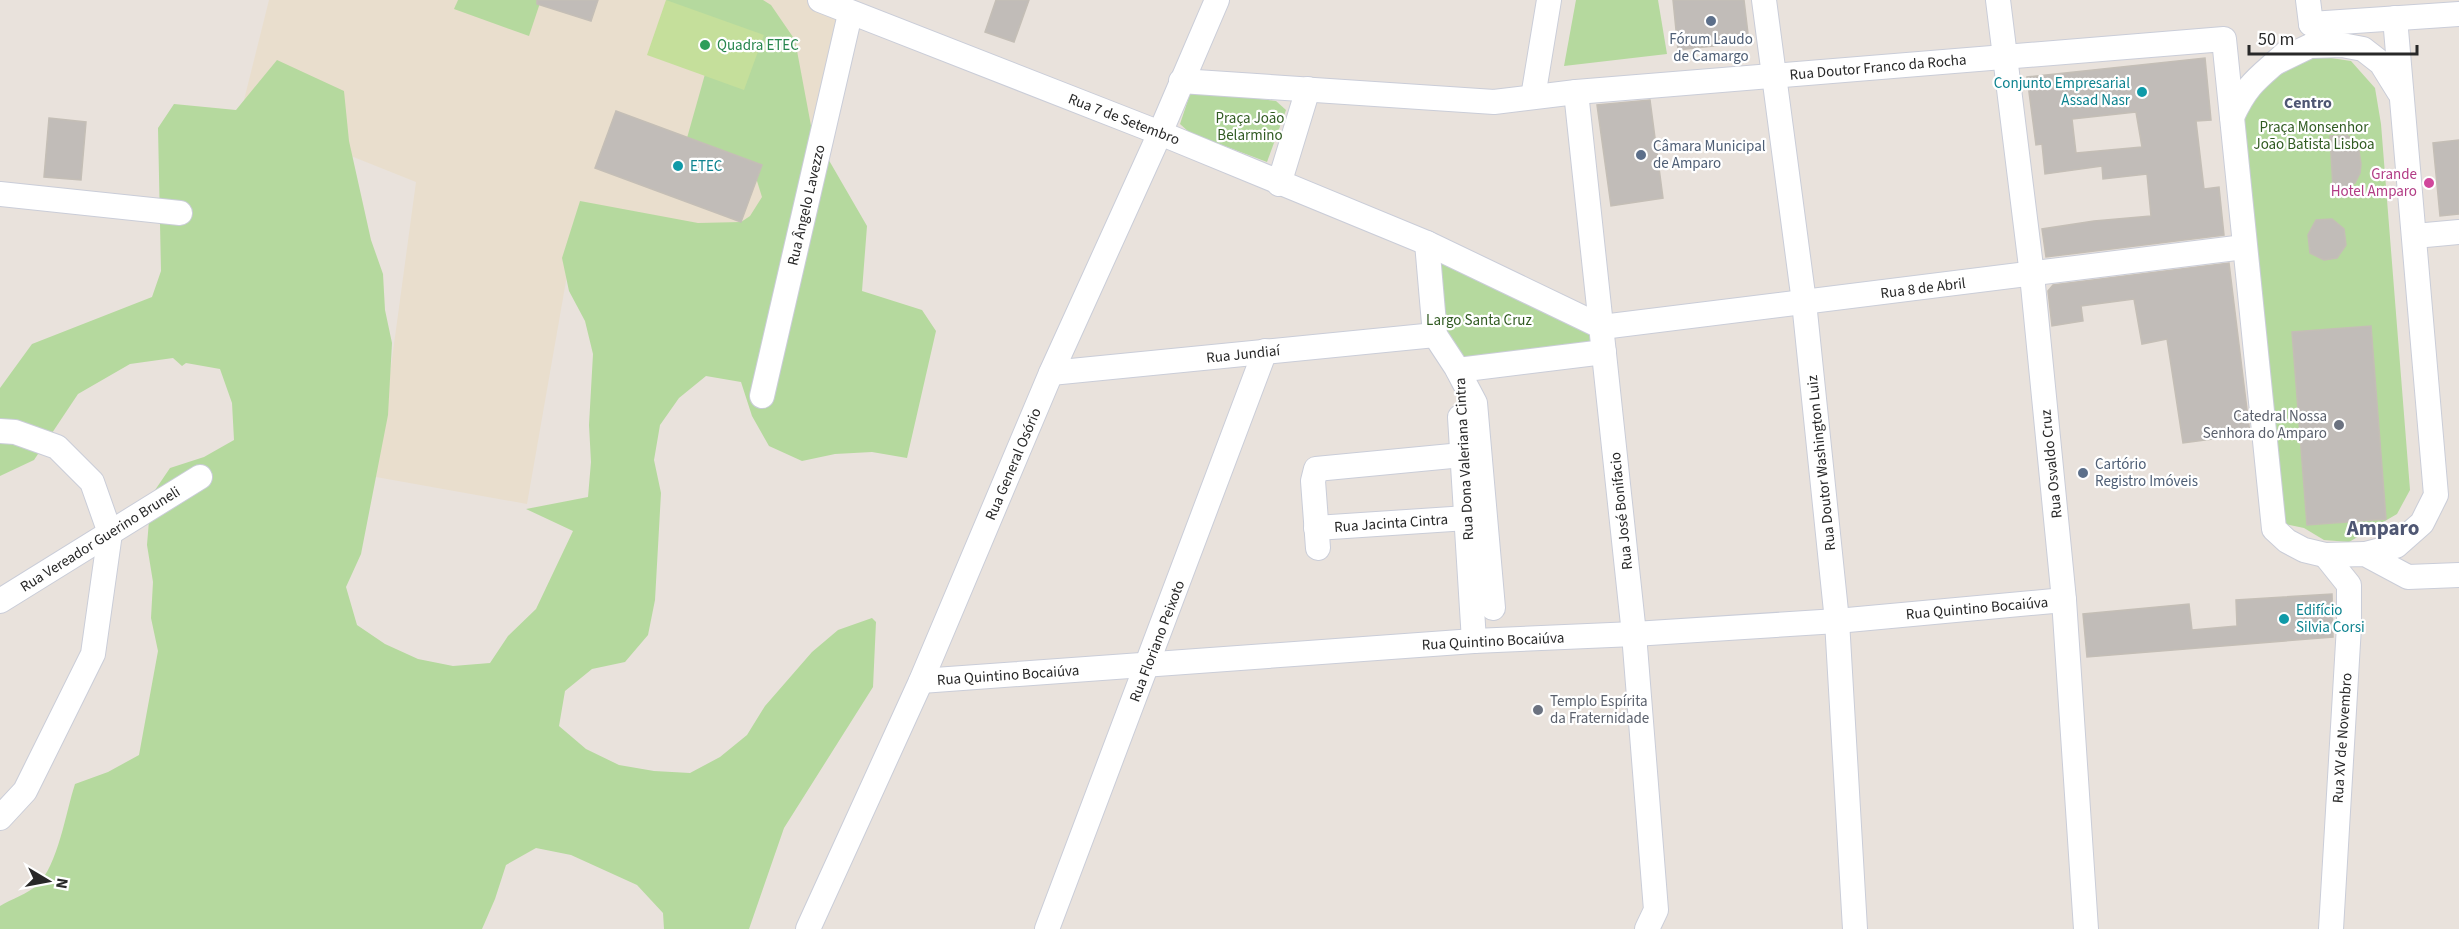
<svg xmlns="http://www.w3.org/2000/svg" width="2459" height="929" font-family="'Source Sans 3',sans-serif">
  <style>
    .education { fill: #e9decd }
    .green { fill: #b5d99e }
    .pitch { fill: #c5df9b }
    .building { fill: #c1bcb8; stroke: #c4beb6; stroke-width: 1.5; fill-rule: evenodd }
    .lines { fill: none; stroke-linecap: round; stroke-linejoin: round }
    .minor-casing { stroke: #cacdd8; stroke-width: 26 }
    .minor { stroke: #fff; stroke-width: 24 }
    .service-dot { fill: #5c6f8a; stroke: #fff; stroke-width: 2 }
    .leisure-dot { fill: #2e9e5b; stroke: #fff; stroke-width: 2 }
    .culture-dot { fill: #0f9aa8; stroke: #fff; stroke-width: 2 }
    .hotel-dot { fill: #d1479c; stroke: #fff; stroke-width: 2 }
    .worship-dot { fill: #6b7280; stroke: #fff; stroke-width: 2 }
    .labels { text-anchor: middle; stroke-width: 4.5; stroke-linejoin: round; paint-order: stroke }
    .service-label { font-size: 15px; fill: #4e5e75; stroke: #fff; text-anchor: start }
    .leisure-label { font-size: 15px; fill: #27864d; stroke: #fff; text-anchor: start }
    .street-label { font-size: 15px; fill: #282828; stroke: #fff }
    .culture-label { font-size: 15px; fill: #0d838f; stroke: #fff; text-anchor: start }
    .park-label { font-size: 15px; fill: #315b22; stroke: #fff }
    .hotel-label { font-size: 15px; fill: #b23c85; stroke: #fff; text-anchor: end }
    .worship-label { font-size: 15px; fill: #5b616d; stroke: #fff; text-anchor: end }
    .neighbourhood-label { font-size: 16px; font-weight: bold; fill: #4f5773; stroke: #fff }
    .district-label { font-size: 21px; font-weight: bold; fill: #4f5773; stroke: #fff }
  </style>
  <rect width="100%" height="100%" fill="#e9e2dc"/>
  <path class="education" d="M269 0H816L850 14 788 285 580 201 527 504 376 477 416 182 241 112Z"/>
  <g class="green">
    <path d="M458 0H541L529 36 454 9Z"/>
    <path d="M666 0H763L771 5 795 40 812 131 867 226 862 291 922 310 936 331 907 458 872 452 835 454 802 461 769 446 752 416 741 382 706 376 679 398 660 425 654 460 661 493 655 600 648 635 625 662 592 669 565 691 559 726 586 749 619 765 654 771 690 773 720 757 747 735 765 706 812 652 838 630 872 618 876 622 873 687 784 828 749 929H664L663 913 637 885 571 855 536 848 506 865 495 899 482 929H0V906C11 899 28 894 37 885 58 866 66 811 75 784L108 772 139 755 158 651 151 618 153 582 147 545 151 496 170 468 204 457 234 440 232 403 220 369 186 363 182 366 173 358 130 364 78 394 34 460 0 476V388L32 344 152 297 161 271 158 128 174 104 236 110 277 60 344 91 349 141 371 240 383 274 385 310 392 343 388 415 361 554 346 587 357 625 385 644 418 659 453 666 490 663 508 636 536 609 573 531 526 509 588 497 591 462 589 425 593 354 585 321 569 291 562 258 580 201 698 223 741 222 750 216 762 197 757 181 702 157 687 138 709 60Z"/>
    <path d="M1576 0H1658L1667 54 1564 66Z"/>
    <path d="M2311 55 2351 61 2375 88 2381 124 2410 490 2397 514 2349 542 2324 540 2304 528 2285 524 2242 114 2276 73Z"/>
    <path d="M1203 92 1276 101 1286 110 1267 162 1190 133 1180 124 1190 94Z"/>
    <path d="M1436 247 1591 332 1592 345 1456 367 1435 335Z"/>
  </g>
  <path class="pitch" d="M666 0 764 35 744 90 647 55Z"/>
  <g class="building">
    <path d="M537 0H598L591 21 537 4Z"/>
    <path d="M996 0H1029L1014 42 985 32Z"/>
    <path d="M1673 0H1744L1749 42 1678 50Z"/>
    <path d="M2205 58 2211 120 2196 121 2204 189 2219 187 2224 235 2046 257 2042 229 2094 221 2151 216 2147 174 2103 179 2102 166 2045 174 2042 144 2036 145 2027 77ZM2136 112 2142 147 2076 153 2072 119Z"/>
    <path d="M1650 100 1663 198 1611 206 1597 105Z"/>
    <path d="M616 111 762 165 741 222 595 168Z"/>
    <path d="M49 118 86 122 81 180 44 177Z"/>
    <path d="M2347 135 2358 145 2361 164 2360 173 2355 183 2348 187 2333 188 2330 136Z"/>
    <path d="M2459 140V214L2440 216 2433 143Z"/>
    <path d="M2332 219 2344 229 2346 245 2337 258 2324 260 2310 253 2308 235 2316 220Z"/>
    <path d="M2229 263 2250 434 2183 443 2167 339 2142 344 2134 299 2081 306 2083 321 2052 326 2048 291 2053 285Z"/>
    <path d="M2371 326 2386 519 2307 525 2292 332Z"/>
    <path d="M2332 594 2333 637 2087 657 2083 614 2189 604 2192 630 2237 626 2236 600Z"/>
  </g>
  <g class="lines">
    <g class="minor-casing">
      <g id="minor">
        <path d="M820 0 1160 133 1427 243 1602 327 2244 247"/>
        <path d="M1764 0 1804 302 1837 621 1855 929"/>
        <path d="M1998 0 2032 275 2064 600 2086 929"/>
        <path d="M2308 0 2311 24"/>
        <path d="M2311 24 2459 14"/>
        <path d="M2275 63 2310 46 2342 45 2363 49 2381 63 2399 92"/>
        <path d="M1181 81 1494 102 1576 92 2224 39 2274 529 2287 541 2304 550 2325 555 2365 554 2408 577 2459 575"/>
        <path d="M1576 92 1634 634 1656 910 1647 929"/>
        <path d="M1533 97 1549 0"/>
        <path d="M2232 117C2248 82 2259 78 2286 53"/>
        <path d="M1279 184 1308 89"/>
        <path d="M0 194 180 213"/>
        <path d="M2415 236 2459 232"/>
        <path d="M1427 243 1435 335 1456 367 1475 403 1493 608"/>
        <path d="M1458 370 1604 352"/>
        <path d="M1051 373 1435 335"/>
        <path d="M762 396 850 14"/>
        <path d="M1460 417 1474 641"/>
        <path d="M0 431 15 432 57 447 92 482 110 533 93 654 25 791 0 818"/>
        <path d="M1316 528 1467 518"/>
        <path d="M1318 548 1313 481 1316 469 1462 455"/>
        <path d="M2365 554 2396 546 2422 523 2436 495 2395 18"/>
        <path d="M2325 555 2349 585V626L2331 929"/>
        <path d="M0 601 200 477"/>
        <path d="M921 681 1474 641 1634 634 1837 621 2064 600"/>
        <path d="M808 929 921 681 1051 373 1160 133 1217 0"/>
        <path d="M1047 929 1265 351"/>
      </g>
    </g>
    <use href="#minor" class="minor"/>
  </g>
  <g class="service-dot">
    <circle cx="1711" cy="21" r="6"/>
    <circle cx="1641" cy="155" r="6"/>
    <circle cx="2083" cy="473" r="6"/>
  </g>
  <circle class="leisure-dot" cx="705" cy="45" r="6"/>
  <g class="culture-dot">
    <circle cx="2142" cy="92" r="6"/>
    <circle cx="678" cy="166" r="6"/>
    <circle cx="2284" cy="619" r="6"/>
  </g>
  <circle class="hotel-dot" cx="2429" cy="183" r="6"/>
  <g class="worship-dot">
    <circle cx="2339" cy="425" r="6"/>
    <circle cx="1538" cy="710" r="6"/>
  </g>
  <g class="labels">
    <g class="service-label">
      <text x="1711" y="44" text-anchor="middle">Fórum Laudo<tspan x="1711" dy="17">de Camargo</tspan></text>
      <text x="1653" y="151">Câmara Municipal<tspan x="1653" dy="17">de Amparo</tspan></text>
      <text x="2095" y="469">Cartório<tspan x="2095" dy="17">Registro Imóveis</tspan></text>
    </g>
    <g class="leisure-label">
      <text x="717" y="50">Quadra ETEC</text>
    </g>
    <g class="street-label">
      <text transform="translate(1878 67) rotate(-5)" y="5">Rua Doutor Franco da Rocha</text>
      <text transform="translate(1124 119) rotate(21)" y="5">Rua 7 de Setembro</text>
      <text transform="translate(806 205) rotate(-77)" y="5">Rua Ângelo Lavezzo</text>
      <text transform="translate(1923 288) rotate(-7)" y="5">Rua 8 de Abril</text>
      <text transform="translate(1243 354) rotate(-6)" y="5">Rua Jundiaí</text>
      <text transform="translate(1464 459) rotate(-93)" y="5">Rua Dona Valeriana Cintra</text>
      <text transform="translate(1821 463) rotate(-96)" y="5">Rua Doutor Washington Luiz</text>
      <text transform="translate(1013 464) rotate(-67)" y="5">Rua General Osório</text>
      <text transform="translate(2051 464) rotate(-96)" y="5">Rua Osvaldo Cruz</text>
      <text transform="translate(1621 511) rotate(-96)" y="5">Rua José Bonifacio</text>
      <text transform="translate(1391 523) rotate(-4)" y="5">Rua Jacinta Cintra</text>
      <text transform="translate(100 539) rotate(-32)" y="5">Rua Vereador Guerino Bruneli</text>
      <text transform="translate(1977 608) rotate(-5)" y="5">Rua Quintino Bocaiúva</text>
      <text transform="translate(1157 641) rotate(-69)" y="5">Rua Floriano Peixoto</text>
      <text transform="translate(1493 641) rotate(-3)" y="5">Rua Quintino Bocaiúva</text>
      <text transform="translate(1008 675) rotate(-4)" y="5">Rua Quintino Bocaiúva</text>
      <text transform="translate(2342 738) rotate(-86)" y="5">Rua XV de Novembro</text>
    </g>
    <g class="culture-label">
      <text x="2130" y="88" text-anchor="end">Conjunto Empresarial<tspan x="2130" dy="17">Assad Nasr</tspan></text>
      <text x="690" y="171">ETEC</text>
      <text x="2296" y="615">Edifício<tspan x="2296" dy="17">Silvia Corsi</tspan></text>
    </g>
    <g class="park-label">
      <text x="1250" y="123">Praça João<tspan x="1250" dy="17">Belarmino</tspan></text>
      <text x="2314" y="132">Praça Monsenhor<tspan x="2314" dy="17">João Batista Lisboa</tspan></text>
      <text x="1479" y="325">Largo Santa Cruz</text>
    </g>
    <g class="hotel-label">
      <text x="2417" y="179">Grande<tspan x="2417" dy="17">Hotel Amparo</tspan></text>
    </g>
    <g class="worship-label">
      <text x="2327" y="421">Catedral Nossa<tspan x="2327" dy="17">Senhora do Amparo</tspan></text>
      <text x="1550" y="706" text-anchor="start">Templo Espírita<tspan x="1550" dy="17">da Fraternidade</tspan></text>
    </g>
    <g class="neighbourhood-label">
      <text x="2308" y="108">Centro</text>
    </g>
    <g class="district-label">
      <text x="2383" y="535">Amparo</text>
    </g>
  </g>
  <g transform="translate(48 881) rotate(100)" stroke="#ffffff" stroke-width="4.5" paint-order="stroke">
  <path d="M0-4.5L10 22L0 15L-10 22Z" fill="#282828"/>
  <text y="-9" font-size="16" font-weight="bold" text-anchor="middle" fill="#282828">N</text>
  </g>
  <path d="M2249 45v9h168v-9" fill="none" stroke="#282828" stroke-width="3"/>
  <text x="2258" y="45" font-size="18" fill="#282828" stroke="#ffffff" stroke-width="4.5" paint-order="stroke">50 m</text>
</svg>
